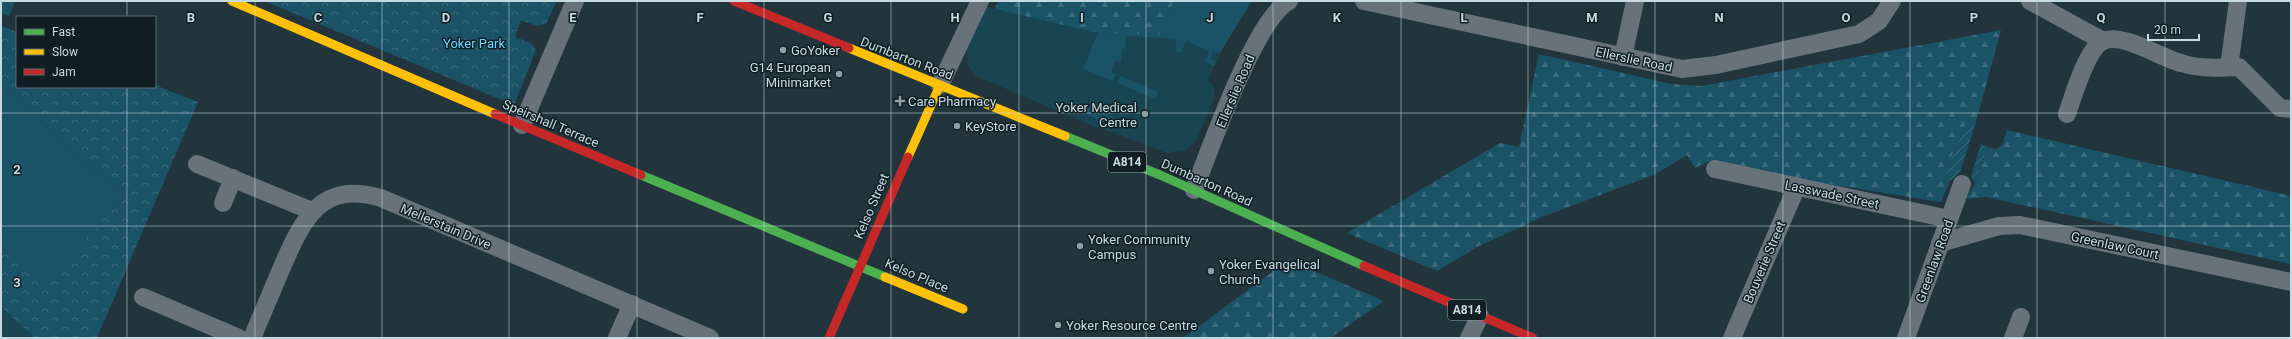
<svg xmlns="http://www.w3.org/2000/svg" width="2292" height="339" font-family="Roboto,sans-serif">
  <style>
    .built { fill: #194452 }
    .grass { fill: #1a5266 }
    .forest { fill: url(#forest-firs) }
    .park { fill: url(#park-crowns) }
    .garden { fill: url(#garden-furrows) }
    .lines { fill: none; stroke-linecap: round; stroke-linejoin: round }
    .street { stroke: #67727a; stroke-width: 18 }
    .fast { stroke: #4caf50; stroke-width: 9 }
    .slow { stroke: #ffc107; stroke-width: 9 }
    .jam { stroke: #c62828; stroke-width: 9 }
    .grid { fill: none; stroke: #c7dae1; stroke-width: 1; stroke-opacity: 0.55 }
    .poi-dot { fill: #8da0a7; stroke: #111f25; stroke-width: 1.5 }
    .labels { text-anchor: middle; stroke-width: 3; stroke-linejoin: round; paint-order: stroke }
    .shield { fill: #111f25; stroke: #90a2a9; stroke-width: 1 }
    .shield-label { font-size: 12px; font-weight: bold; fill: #c7dae1 }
    .park-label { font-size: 13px; fill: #6bd5fb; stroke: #111f25 }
    .poi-label { font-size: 13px; fill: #c7dae1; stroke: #111f25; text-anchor: start }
    .street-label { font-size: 13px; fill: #c7dae1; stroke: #111f25 }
    .grid-label { font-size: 13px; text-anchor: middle; font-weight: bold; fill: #c7dae1; stroke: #111f25; stroke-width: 3; stroke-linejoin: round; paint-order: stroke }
  </style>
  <defs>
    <pattern id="forest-firs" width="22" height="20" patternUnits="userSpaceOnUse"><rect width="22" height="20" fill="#1a5266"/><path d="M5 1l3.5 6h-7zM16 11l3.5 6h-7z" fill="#3a6a7c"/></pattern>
    <pattern id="park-crowns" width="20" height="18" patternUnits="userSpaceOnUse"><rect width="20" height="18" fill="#1a5266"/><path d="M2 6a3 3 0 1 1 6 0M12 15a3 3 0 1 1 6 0" fill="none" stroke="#3a6a7c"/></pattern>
    <pattern id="garden-furrows" width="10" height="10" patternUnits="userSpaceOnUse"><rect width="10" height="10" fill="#1a5266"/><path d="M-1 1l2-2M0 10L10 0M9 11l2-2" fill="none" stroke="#3a6a7c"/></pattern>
  </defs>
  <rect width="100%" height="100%" fill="#22353c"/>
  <g class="built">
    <path d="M987 7 1092 32 1159 35 1222 50 1208 80 1214 87 1215 98 1196 141 1184 151 1167 153 1112 132 1100 129 976 76 968 65 966 52Z"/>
    <path d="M1 307 35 338H1Z"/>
  </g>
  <g class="grass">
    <path d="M1 1 15 2 9 16 1 13Z"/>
    <path d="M1174 1H1252L1220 53 1213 51 1210 59 1216 62 1214 66 1205 62 1209 51 1186 41 1181 52H1176V39L1126 36 1125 49H1122L1121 62 1116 60 1111 72 1116 74 1113 81 1083 69 1098 32 1159 34Z"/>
    <path d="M1121 76 1158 92 1155 99 1117 83Z"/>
    <path d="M1 85 124 197 44 285 1 245Z"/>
    <path d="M1073 101 1127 123 1124 130 1070 108Z"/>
  </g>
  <g class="forest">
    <path d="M998 1H1174L1159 35 1092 32 995 9Z"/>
    <path d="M2001 30 1976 122 1965 125 1946 169 1950 181 1941 202 1804 180 1733 165 1707 162 1695 168 1687 155 1656 174 1542 217 1477 247 1437 271 1347 233 1500 143 1519 147 1539 54 1672 84 1701 86Z"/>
    <path d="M2007 130 2291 196V264L1986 197 1966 199 1975 183 1988 147 1996 149 2002 145Z"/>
    <path d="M1288 260 1384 301 1330 338H1183Z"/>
  </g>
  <g class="park">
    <path d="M264 1H557L546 24 537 26 521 20 515 37 531 43 536 50 514 105Z"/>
    <path d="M1 26 17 32V87H155V85L198 102 97 338H35L1 307V245L44 284 124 197 1 85Z"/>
  </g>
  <g class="garden">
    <path d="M1976 122 1960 172 1950 181 1946 169 1965 125Z"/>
    <path d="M1981 144 1988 147 1975 183 1971 176Z"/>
  </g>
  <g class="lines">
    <g class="street">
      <path d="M1364 1 1682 69 1716 65 1859 34 1879 21 1892 1"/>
      <path d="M2030 1 2103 41"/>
      <path d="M1623 57 1635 1"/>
      <path d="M2229 67 2238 1"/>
      <path d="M940 85 980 1"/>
      <path d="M2067 114C2073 97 2087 48 2103 41 2122 32 2161 58 2181 63 2201 69 2219 68 2239 67L2280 108 2291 109"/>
      <path d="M522 125 575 1"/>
      <path d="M197 164 312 211"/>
      <path d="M1715 169 1949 219"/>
      <path d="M1194 190C1210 150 1255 19 1289 1"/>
      <path d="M223 203 233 178"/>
      <path d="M1940 243 1999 226 2020 225 2291 282"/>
      <path d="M143 297 239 338"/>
      <path d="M252 338C262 314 272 291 282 267 303 219 321 180 381 198L710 338"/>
      <path d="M617 338 632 304"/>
      <path d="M1469 338 1480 316"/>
      <path d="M1732 338 1797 186"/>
      <path d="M1906 338 1962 184"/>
      <path d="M2013 338 2021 317"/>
    </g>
    <g class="fast">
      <path d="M1065 136 1160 175 1364 266"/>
      <path d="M641 175 885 277"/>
    </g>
    <g class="slow">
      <path d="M232 1 495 114"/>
      <path d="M849 48 1065 136"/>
      <path d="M908 157 940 85"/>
      <path d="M885 277 963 309"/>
    </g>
    <g class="jam">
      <path d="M734 1 849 48"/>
      <path d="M495 114 641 175"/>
      <path d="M1364 266 1533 338"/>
      <path d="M829 338 908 157"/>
    </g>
  </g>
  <path class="grid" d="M127 1V17M255 1V338M382 1V338M509 1V338M637 1V338M764 1V338M891 1V338M1019 1V338M1146 1V338M1273 1V338M1401 1V338M1528 1V338M1655 1V338M1783 1V338M1910 1V338M2037 1V338M2165 1V338M127 87V338M1 113H2291M1 226H2291"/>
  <g class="poi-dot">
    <circle cx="783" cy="50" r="4"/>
    <circle cx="839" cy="74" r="4"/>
    <path d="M898 95h4v4h4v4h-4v4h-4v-4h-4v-4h4z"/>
    <circle cx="1145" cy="114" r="4"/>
    <circle cx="957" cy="126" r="4"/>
    <circle cx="1080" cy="246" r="4"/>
    <circle cx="1211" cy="271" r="4"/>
    <circle cx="1058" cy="325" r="4"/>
  </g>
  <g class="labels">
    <g class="shield">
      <rect x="1108" y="152" width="38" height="20" rx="3"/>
      <rect x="1448" y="300" width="38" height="20" rx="3"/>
    </g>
    <g class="shield-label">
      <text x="1127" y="166">A814</text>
      <text x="1467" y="314">A814</text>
    </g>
    <g class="park-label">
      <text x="474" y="48">Yoker Park</text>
    </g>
    <g class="poi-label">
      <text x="791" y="55">GoYoker</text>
      <text x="831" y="72" text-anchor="end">G14 European<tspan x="831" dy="15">Minimarket</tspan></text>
      <text x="908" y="106">Care Pharmacy</text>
      <text x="1137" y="112" text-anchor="end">Yoker Medical<tspan x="1137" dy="15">Centre</tspan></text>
      <text x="965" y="131">KeyStore</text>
      <text x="1088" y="244">Yoker Community<tspan x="1088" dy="15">Campus</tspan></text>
      <text x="1219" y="269">Yoker Evangelical<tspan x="1219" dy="15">Church</tspan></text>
      <text x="1066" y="330">Yoker Resource Centre</text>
    </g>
    <g class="street-label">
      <text transform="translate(907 58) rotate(21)" y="5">Dumbarton Road</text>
      <text transform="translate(1634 59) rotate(12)" y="5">Ellerslie Road</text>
      <text transform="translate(1235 91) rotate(-67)" y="5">Ellerslie Road</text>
      <text transform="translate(551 123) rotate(23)" y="5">Speirshall Terrace</text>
      <text transform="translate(1207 182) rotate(24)" y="5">Dumbarton Road</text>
      <text transform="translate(1832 194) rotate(12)" y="5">Lasswade Street</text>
      <text transform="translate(871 206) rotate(-67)" y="5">Kelso Street</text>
      <text transform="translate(446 226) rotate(23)" y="5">Mellerstain Drive</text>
      <text transform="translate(2115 245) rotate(12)" y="5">Greenlaw Court</text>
      <text transform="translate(1934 261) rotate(-70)" y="5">Greenlaw Road</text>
      <text transform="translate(1764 262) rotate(-67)" y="5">Bouverie Street</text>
      <text transform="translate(917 275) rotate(23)" y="5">Kelso Place</text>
    </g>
  </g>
  <g class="grid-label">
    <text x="191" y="22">B</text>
    <text x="318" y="22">C</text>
    <text x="446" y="22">D</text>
    <text x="573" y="22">E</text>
    <text x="700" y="22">F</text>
    <text x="828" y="22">G</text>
    <text x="955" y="22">H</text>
    <text x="1082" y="22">I</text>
    <text x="1210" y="22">J</text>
    <text x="1337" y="22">K</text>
    <text x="1464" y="22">L</text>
    <text x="1592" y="22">M</text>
    <text x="1719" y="22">N</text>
    <text x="1846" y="22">O</text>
    <text x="1974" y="22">P</text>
    <text x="2101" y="22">Q</text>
    <text x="17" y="174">2</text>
    <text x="17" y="287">3</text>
  </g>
  <rect width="2292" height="339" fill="none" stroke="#c7dae1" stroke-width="4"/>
  <rect x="16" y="16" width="140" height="72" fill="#111f25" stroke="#5a6a70"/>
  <rect x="24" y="29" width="20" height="6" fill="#4caf50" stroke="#5a6a70"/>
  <text x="52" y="36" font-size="12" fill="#c7dae1">Fast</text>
  <rect x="24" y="49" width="20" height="6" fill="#ffc107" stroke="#5a6a70"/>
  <text x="52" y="56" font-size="12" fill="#c7dae1">Slow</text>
  <rect x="24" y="69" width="20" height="6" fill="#c62828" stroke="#5a6a70"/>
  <text x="52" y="76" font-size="12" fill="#c7dae1">Jam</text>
  <path d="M2148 34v6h51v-6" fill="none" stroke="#c7dae1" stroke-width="2"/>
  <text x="2154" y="34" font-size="12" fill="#c7dae1" stroke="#111f25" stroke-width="3" paint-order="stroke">20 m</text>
</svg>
